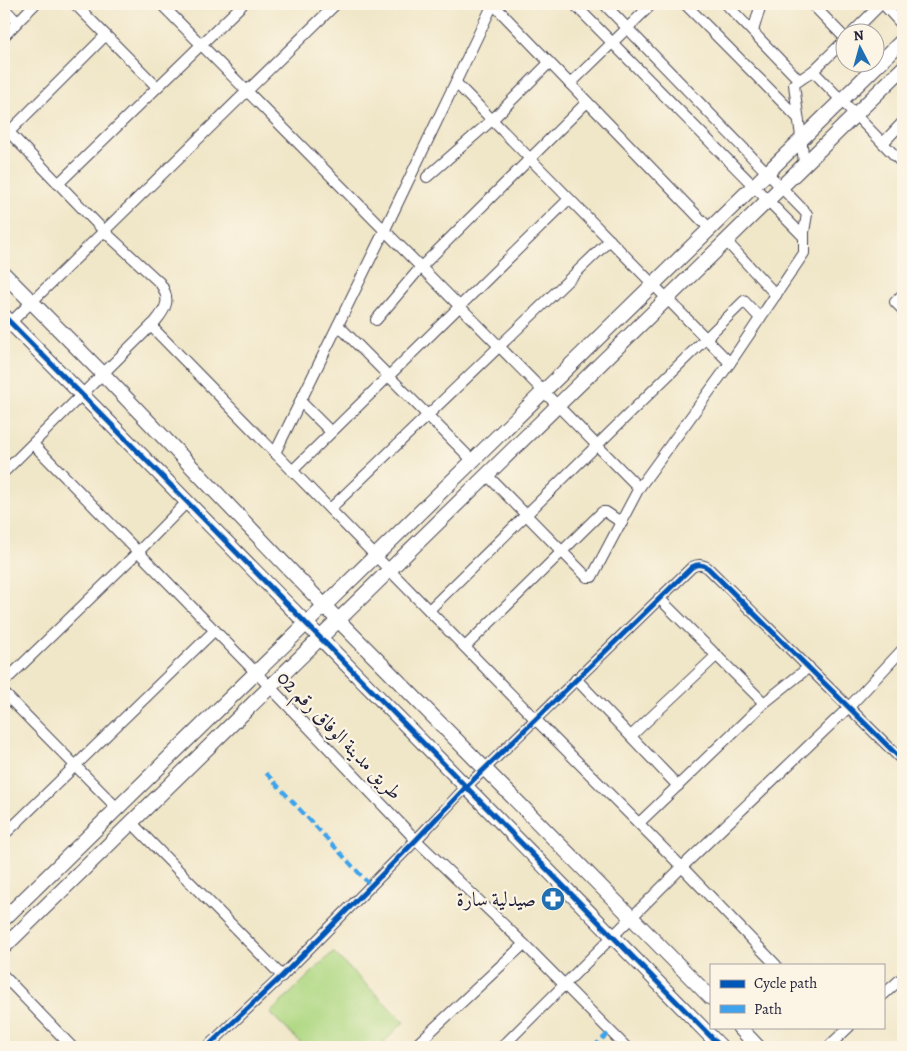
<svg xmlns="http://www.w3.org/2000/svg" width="907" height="1051" font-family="Alegreya,Amiri,serif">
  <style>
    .green { fill: #afd883; stroke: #687d5f }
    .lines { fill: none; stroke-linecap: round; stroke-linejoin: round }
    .street-casing { stroke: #413f50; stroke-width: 12 }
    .secondary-casing { stroke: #413f50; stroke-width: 16 }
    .street { stroke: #fff; stroke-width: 10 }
    .secondary { stroke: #fff; stroke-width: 14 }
    .quiet { stroke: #3ea2ec; stroke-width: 4; stroke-dasharray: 8 4; stroke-linecap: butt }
    .cycleway-casing { stroke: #fcf5e5; stroke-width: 8 }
    .cycleway { stroke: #0057b8; stroke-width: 5 }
    .labels { text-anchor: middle; stroke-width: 4.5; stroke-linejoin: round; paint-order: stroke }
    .street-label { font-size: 20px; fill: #22223b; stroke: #fcf5e5 }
    .poi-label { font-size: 20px; fill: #22223b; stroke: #fcf5e5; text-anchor: end }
  </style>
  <rect width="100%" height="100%" fill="#fcf5e5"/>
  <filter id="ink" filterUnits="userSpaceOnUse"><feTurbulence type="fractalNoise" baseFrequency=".02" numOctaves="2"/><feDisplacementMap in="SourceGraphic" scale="10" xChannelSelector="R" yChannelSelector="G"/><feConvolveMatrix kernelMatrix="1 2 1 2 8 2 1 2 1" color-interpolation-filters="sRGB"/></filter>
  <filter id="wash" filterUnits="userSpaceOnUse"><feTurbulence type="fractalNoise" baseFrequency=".0096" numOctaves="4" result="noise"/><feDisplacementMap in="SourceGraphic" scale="20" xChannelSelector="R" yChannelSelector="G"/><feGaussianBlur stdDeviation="1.12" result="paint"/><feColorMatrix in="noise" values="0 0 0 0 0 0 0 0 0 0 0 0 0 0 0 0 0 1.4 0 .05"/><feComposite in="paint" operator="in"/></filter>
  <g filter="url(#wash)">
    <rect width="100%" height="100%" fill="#f0e6c8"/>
    <path class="green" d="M333 952 404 1022 379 1047H305L270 1013Z"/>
  </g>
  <g filter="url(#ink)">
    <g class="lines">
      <g class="street-casing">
        <g id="street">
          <path d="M75 4 157 87"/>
          <path d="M161 4 639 488"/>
          <path d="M493 4 710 229"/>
          <path d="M574 4 804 237"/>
          <path d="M685 4 798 118"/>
          <path d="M726 4 799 80"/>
          <path d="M812 4 844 37"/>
          <path d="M883 4 903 26"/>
          <path d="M4 8 17 22"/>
          <path d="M753 31 761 4"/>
          <path d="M853 32 881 4"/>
          <path d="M4 36 35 4"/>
          <path d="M813 71 903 164"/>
          <path d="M456 83 730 363"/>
          <path d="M570 84 652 4"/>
          <path d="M4 127 105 232 160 283C171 299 167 308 155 322L4 472"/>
          <path d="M9 132 105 36"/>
          <path d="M883 143 903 122"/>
          <path d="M804 165C802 138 797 111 794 84L813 71 844 41"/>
          <path d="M427 177 492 120 549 63"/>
          <path d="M58 184 243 4"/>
          <path d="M726 241 776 295"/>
          <path d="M903 294 895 302 903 310"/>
          <path d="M376 320 421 267 587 102"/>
          <path d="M338 325 473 461"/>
          <path d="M151 326 535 719 682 867 776 965"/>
          <path d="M4 329 336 4"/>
          <path d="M300 401 331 432"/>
          <path d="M33 444 270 687 416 840 524 944 626 1047"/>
          <path d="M275 453 390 219 493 4"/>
          <path d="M292 471 569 199"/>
          <path d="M487 475 587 577H592L639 488 730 363 804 253V232L807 214 604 4"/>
          <path d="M330 509 610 240"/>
          <path d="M659 598 764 703"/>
          <path d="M429 610 744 301 760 318"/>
          <path d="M465 647 602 512H606L622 523"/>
          <path d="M576 679 678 786"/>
          <path d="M4 682 138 552 187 502"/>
          <path d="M4 693 117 808"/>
          <path d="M631 736 717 655"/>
          <path d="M131 822 282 976"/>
          <path d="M639 823 764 703 809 667"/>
          <path d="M4 835 215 630"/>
          <path d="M4 976 72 1047"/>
          <path d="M883 995 903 977"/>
          <path d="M207 1047 282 976 416 840 466 787 692 567C698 564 702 564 708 568L903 761"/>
          <path d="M414 1047 524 944"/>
          <path d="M502 1047 682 867 849 707 903 649"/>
          <path d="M828 1047 849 1027"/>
        </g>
      </g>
      <g class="secondary-casing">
        <g id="secondary">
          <path d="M4 274 103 374 338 620 711 998"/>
          <path d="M4 316 100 413 721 1047"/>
          <path d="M4 919 903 40"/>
          <path d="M4 947 903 68"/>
          <path d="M739 1027 758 1047"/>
        </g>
      </g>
      <use href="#street" class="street"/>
      <use href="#secondary" class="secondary"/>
      <g class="quiet">
        <path d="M266 773 371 886"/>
        <path d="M593 1047 611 1031"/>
      </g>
      <g class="cycleway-casing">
        <g id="cycleway">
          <path d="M4 316 100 413 721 1047"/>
          <path d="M207 1047 282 976 416 840 466 787 692 567C698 564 702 564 708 568L903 761"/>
        </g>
      </g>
      <use href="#cycleway" class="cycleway"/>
    </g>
  </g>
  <defs>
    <g id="pharmacy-disc" transform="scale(1.25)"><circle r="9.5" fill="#1f6fb2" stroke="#fcf5e5"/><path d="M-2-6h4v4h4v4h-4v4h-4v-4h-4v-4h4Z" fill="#fff"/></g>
  </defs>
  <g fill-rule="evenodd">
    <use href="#pharmacy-disc" x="553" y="899"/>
  </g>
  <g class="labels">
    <g class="street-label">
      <text transform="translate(340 735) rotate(46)" y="7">طريق مدينة الوفاق رقم 02</text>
    </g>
    <g class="poi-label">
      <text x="536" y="906">صيدلية سارة</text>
    </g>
  </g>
  <rect width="907" height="1051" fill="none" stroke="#fcf5e5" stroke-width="20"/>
  <rect x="710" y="964" width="175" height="65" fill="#fcf5e5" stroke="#a5a1a1"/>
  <rect x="720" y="980" width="25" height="8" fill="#0057b8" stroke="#a5a1a1"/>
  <text x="754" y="988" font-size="15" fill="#22223b">Cycle path</text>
  <rect x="720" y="1005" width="25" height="8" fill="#3ea2ec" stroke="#a5a1a1"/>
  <text x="754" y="1014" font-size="15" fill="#22223b">Path</text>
  <g transform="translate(860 48) rotate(354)"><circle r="24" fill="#fcf5e5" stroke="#a5a1a1"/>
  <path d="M0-4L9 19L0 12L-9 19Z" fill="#1f6fb2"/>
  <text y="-8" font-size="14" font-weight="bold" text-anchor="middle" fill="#22223b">N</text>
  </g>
</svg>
